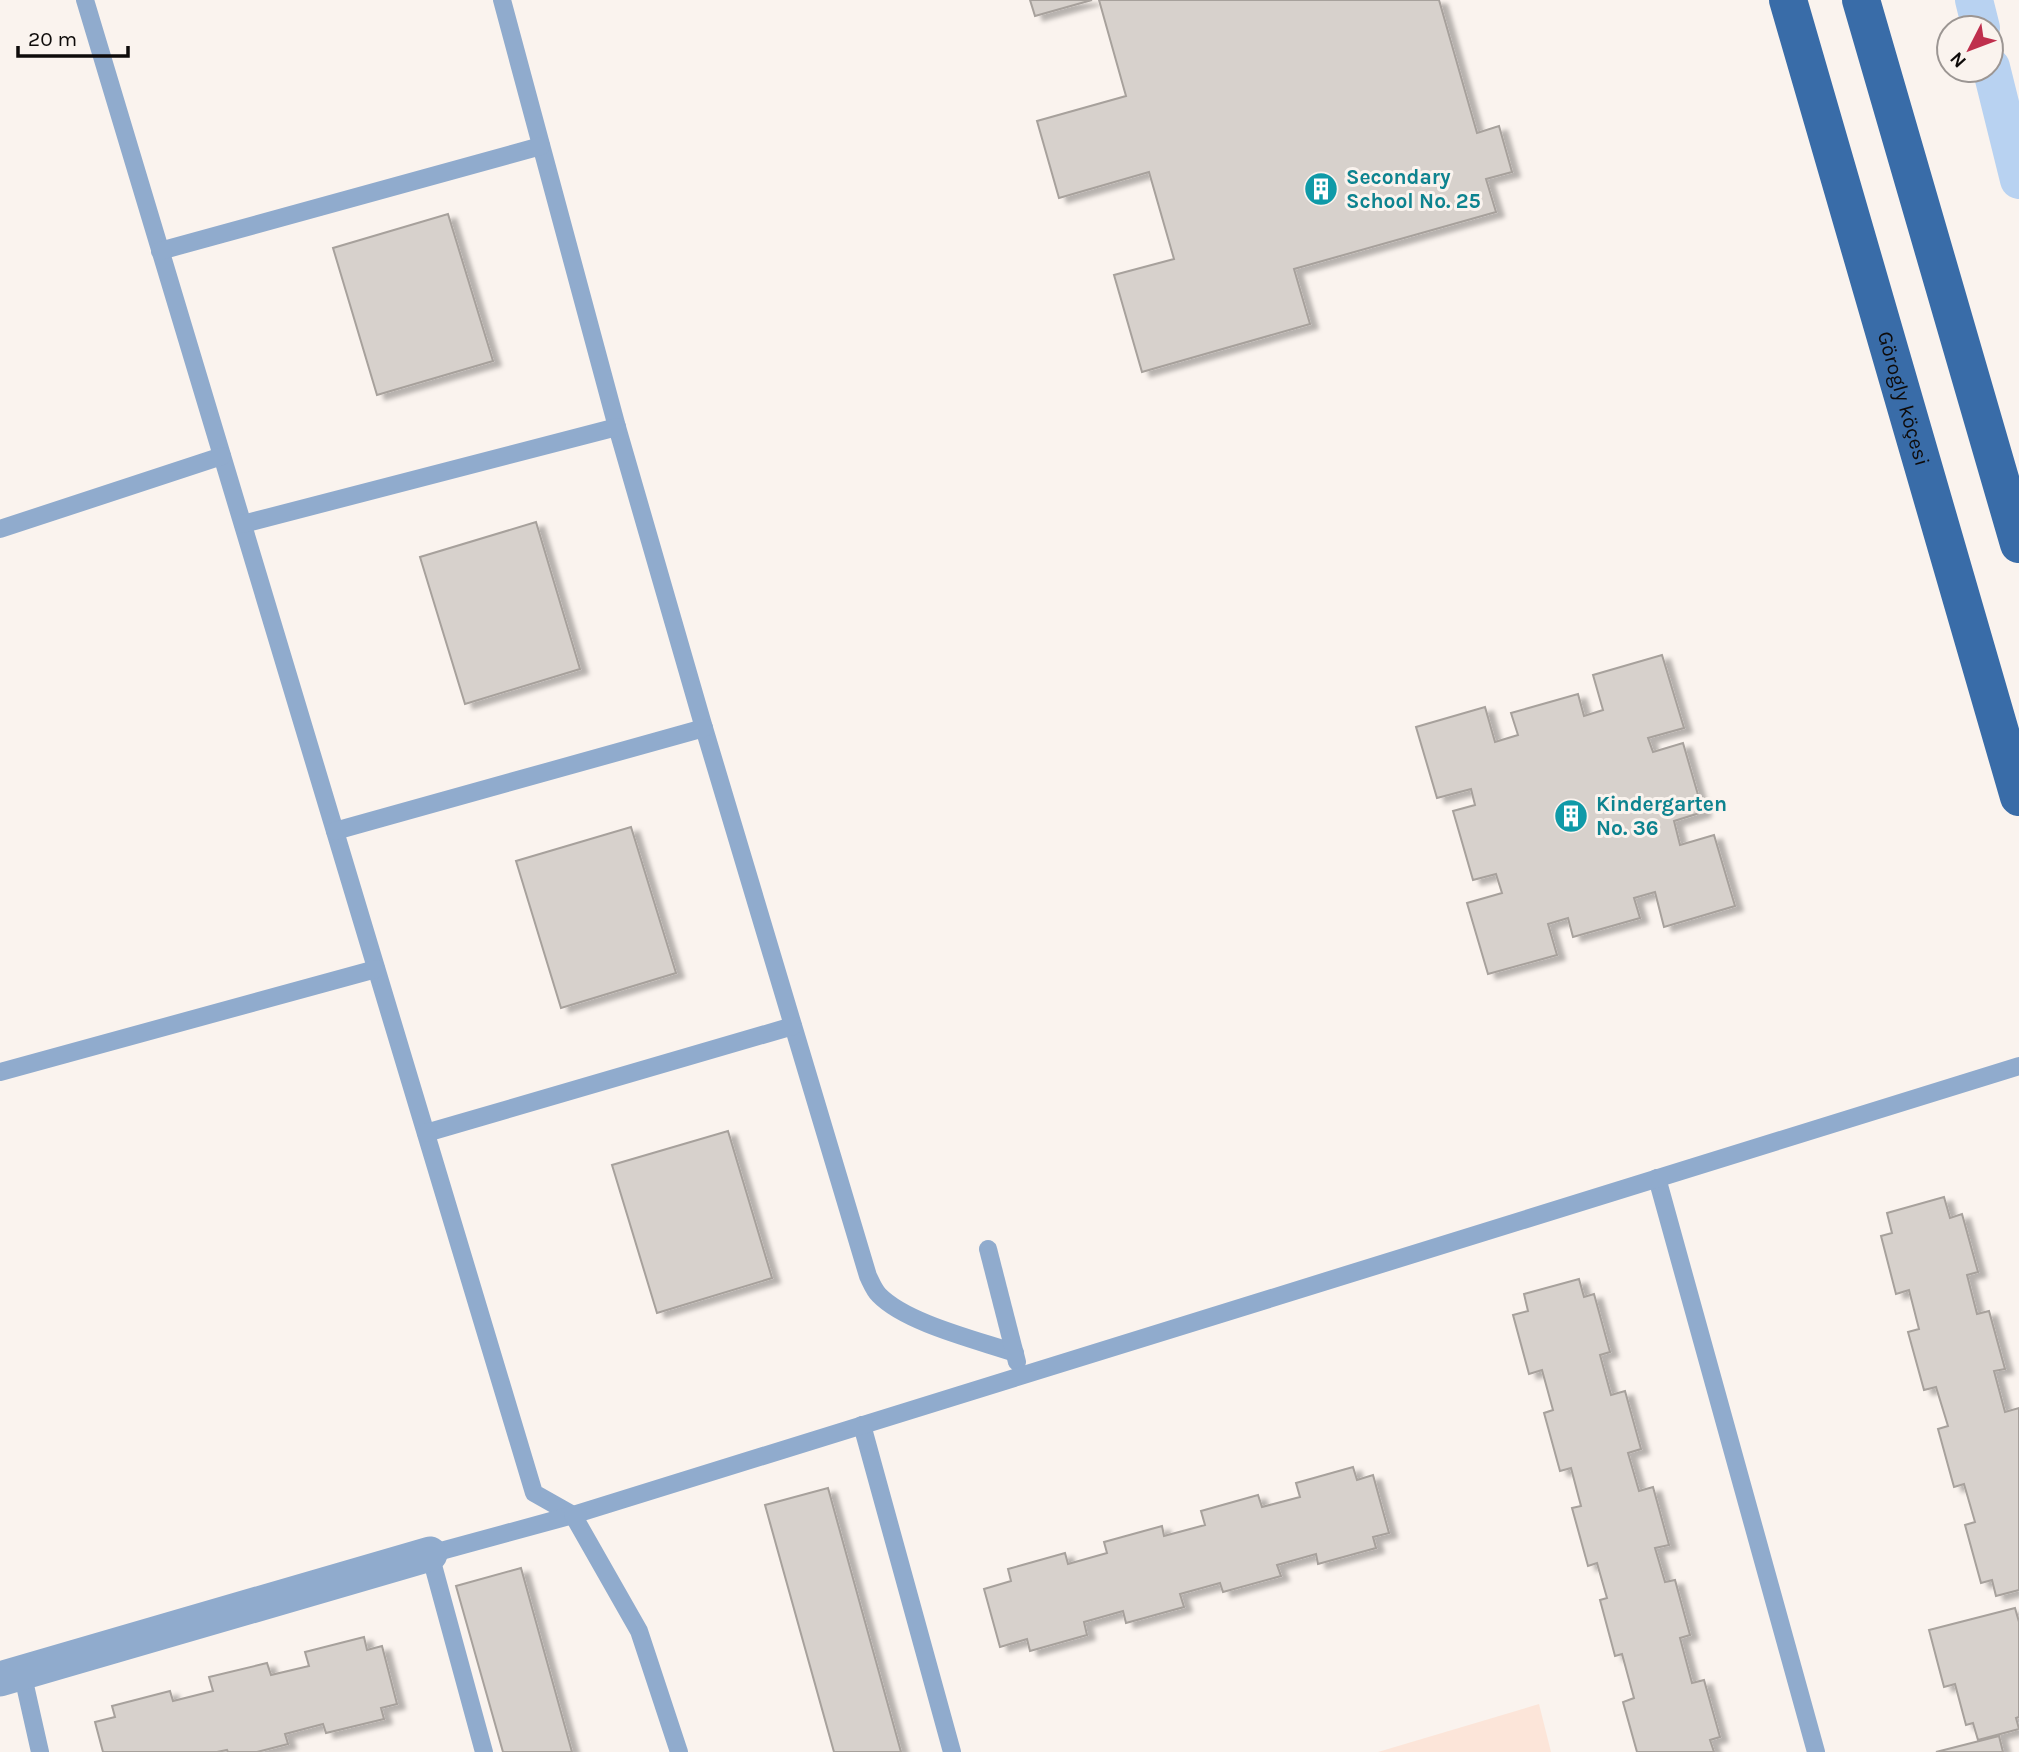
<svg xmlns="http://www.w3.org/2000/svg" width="2019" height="1752" font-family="Karla,sans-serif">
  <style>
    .education { fill: #fce5d9 }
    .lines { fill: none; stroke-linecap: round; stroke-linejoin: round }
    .canal { stroke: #b8d2f1; stroke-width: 38 }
    .building { fill: #d7d1cc; stroke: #a7a19c; stroke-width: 2; filter: url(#shadow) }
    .service { stroke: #90abcd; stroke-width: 18 }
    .minor { stroke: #90abcd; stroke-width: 35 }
    .primary { stroke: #396ca8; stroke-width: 38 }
    .labels { text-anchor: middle; stroke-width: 6; stroke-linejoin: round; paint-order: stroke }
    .culture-label { font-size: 21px; font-weight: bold; fill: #0d838f; stroke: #faf3ee; text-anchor: start }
    .street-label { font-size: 21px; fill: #0e0b0a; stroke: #faf3ee }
  </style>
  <defs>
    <filter id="shadow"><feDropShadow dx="8" dy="4.5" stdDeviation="2" flood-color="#0004"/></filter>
  </defs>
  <rect width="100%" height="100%" fill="#faf3ee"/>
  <path class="education" d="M1539 1704 1551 1752H1378Z"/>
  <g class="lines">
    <g class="canal">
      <path d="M1974 0 1981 28"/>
      <path d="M1991 67 2019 180"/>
    </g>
  </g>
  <g class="building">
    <path d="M1030 0H1092L1035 16Z"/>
    <path d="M1099 0H1439L1477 133 1499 126 1512 172 1486 179 1496 212 1294 269 1310 324 1142 372 1114 275 1174 259 1149 172 1059 198 1037 121 1126 96Z"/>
    <path d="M448 214 493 361 377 395 333 248Z"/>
    <path d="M536 522 580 669 465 704 420 557Z"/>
    <path d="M1662 655 1684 728 1648 738 1653 752 1683 743 1703 812 1674 821 1680 845 1714 835 1735 906 1664 927 1655 892 1634 898 1640 918 1573 937 1568 918 1548 924 1557 955 1488 974 1467 903 1502 893 1496 874 1473 880 1453 811 1475 805 1471 789 1437 798 1416 727 1485 707 1495 742 1518 735 1511 713 1578 694 1584 716 1603 710 1593 675Z"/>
    <path d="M631 827 676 973 561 1008 516 861Z"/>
    <path d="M728 1131 772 1278 657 1313 612 1165Z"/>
    <path d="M1944 1197 1950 1218 1962 1214 1978 1272 1967 1275 1977 1314 1989 1311 2005 1369 1994 1371 2005 1412 2019 1408V1590L1996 1596 1992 1580 1981 1583 1965 1525 1975 1522 1964 1484 1954 1487 1938 1429 1948 1426 1936 1387 1924 1390 1908 1332 1919 1329 1909 1290 1896 1294 1881 1236 1892 1233 1887 1213Z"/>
    <path d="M1579 1279 1584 1297 1594 1294 1610 1352 1600 1355 1611 1395 1625 1391 1641 1449 1628 1453 1639 1491 1653 1487 1669 1545 1655 1548 1665 1582 1675 1580 1690 1635 1680 1638 1692 1683 1704 1680 1720 1737 1710 1740 1714 1752H1637L1623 1702 1634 1698 1622 1654 1615 1656 1600 1600 1607 1598 1597 1563 1588 1566 1572 1508 1581 1506 1571 1468 1560 1471 1544 1413 1553 1410 1542 1370 1529 1374 1513 1315 1528 1311 1524 1294Z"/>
    <path d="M1353 1467 1357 1480 1373 1475 1389 1533 1373 1537 1376 1548 1318 1564 1316 1554 1277 1565 1281 1576 1223 1592 1220 1583 1180 1594 1184 1607 1126 1623 1123 1611 1084 1622 1087 1635 1030 1651 1027 1639 1000 1647 984 1589 1011 1581 1008 1569 1065 1553 1068 1564 1107 1553 1104 1542 1162 1526 1164 1536 1205 1525 1201 1511 1258 1495 1262 1507 1300 1497 1296 1483Z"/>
    <path d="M828 1488 901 1752H834L765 1505Z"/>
    <path d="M521 1568 572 1752H503L456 1586Z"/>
    <path d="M2015 1608 2019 1622V1717L2016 1718 2019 1729 1978 1740 1973 1723 1966 1725 1955 1684 1944 1687 1929 1630Z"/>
    <path d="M364 1637 367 1650 382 1646 397 1704 381 1708 384 1719 326 1733 323 1724 285 1734 288 1744 257 1752H228L227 1750 217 1752H103L95 1722 115 1717 112 1706 170 1691 173 1701 213 1691 209 1677 267 1663 271 1675 309 1666 305 1652Z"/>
    <path d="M1999 1736 2003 1752H1936Z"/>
  </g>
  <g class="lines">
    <g class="service">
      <path d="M85 0 534 1493 573 1515"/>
      <path d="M502 0 617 427 704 728 868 1276C871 1282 874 1290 879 1295 906 1323 977 1340 1015 1353"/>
      <path d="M160 251 541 146"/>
      <path d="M243 524 617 427"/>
      <path d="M0 529 222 456"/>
      <path d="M335 831 704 728"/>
      <path d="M0 1072 376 969"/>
      <path d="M426 1133 793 1026"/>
      <path d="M1657 1178 1816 1752"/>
      <path d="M988 1249 1017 1362"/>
      <path d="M862 1425 952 1752"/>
      <path d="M22 1672 40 1752"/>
      <path d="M484 1752 430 1554 573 1515"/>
      <path d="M679 1752 639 1631 573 1515 2019 1066"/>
    </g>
    <path class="minor" d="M0 1679 430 1554"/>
    <g class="primary">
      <path id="s1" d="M1788 0 2019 797"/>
      <path d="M1861 0 2019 544"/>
    </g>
  </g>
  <defs>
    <g id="building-disc" transform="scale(1.75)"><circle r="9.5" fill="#0f9aa8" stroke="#faf3ee"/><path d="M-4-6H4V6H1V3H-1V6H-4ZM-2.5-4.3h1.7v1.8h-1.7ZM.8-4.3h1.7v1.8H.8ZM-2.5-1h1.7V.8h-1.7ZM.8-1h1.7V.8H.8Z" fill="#fff"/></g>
  </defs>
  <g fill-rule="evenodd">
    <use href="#building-disc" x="1321" y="189"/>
    <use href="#building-disc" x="1571" y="816"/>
  </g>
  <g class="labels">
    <g class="culture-label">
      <text x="1346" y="184">Secondary<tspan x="1346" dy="24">School No. 25</tspan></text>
      <text x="1596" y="811">Kindergarten<tspan x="1596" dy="24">No. 36</tspan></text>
    </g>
    <g class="street-label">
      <text dy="7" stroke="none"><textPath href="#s1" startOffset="415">Görogly köçesi</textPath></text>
    </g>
  </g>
  <g transform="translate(1970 49) rotate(228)"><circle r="33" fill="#faf3ee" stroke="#9c9693" stroke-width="2"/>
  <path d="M0-5L12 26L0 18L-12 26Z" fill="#bf2f4d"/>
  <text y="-10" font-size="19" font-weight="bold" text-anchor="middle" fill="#0e0b0a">N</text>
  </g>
  <path d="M18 46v10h110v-10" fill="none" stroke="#0e0b0a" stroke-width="3.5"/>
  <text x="28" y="46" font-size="21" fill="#0e0b0a" stroke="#faf3ee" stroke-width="5" paint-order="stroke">20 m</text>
</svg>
